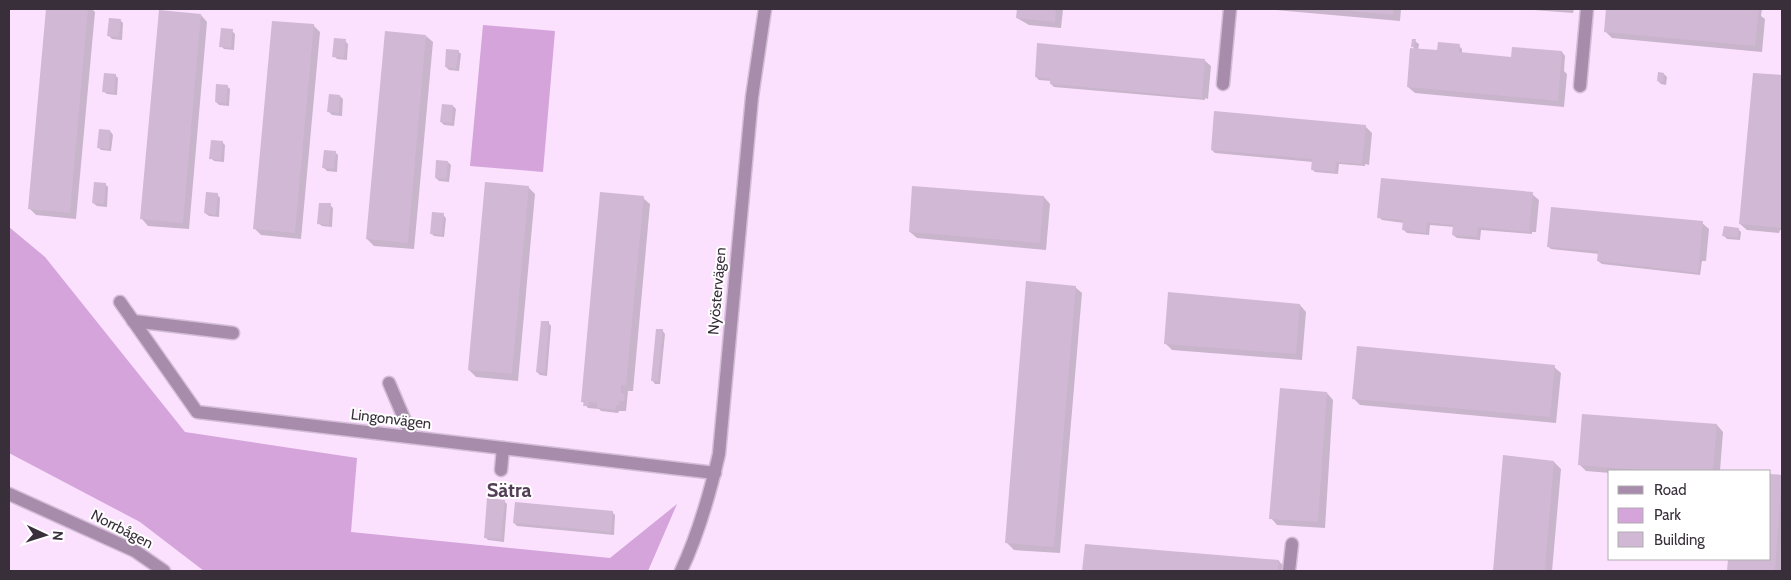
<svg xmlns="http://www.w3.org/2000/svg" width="1791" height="580" font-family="Cabin,sans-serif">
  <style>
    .green { fill: #d4a4db }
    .shadow { fill: #0003 }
    .building { fill: #d1b8d4 }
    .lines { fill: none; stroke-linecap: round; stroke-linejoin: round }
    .minor-casing { stroke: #d4bdd7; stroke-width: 15 }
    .minor { stroke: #a78cab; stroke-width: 12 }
    .labels { text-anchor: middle; stroke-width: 4; stroke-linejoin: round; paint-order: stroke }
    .street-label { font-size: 15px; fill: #392f3b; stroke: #fff }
    .district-label { font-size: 20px; font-weight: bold; fill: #523e56; stroke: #fff }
  </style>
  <rect width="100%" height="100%" fill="#fbe1fe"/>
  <g class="green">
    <path d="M483 25 555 31 543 172 470 166Z"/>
    <path d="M9 227 45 257 185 432 357 458 351 532 610 558 677 504 648 571H204L140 522 9 453Z"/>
  </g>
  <g class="shadow">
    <path d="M47 9H92L95 12 76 219 36 215 29 208Z"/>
    <path d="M1018 9H1063L1061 28 1029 25 1017 18Z"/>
    <path d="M1264 9H1401L1400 21Z"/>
    <path d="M1521 9H1574L1573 13Z"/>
    <path d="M1607 9H1762L1761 16 1765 19 1762 52 1612 38 1605 31Z"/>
    <path d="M201 15 207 22 189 229 148 226 142 219Z"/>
    <path d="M120 20 123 23 122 40 112 39 109 36Z"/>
    <path d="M313 25 320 32 301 239 261 235 255 229Z"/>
    <path d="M232 31 235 34 234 50 224 49 221 46Z"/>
    <path d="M426 36 433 42 414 249 374 246 367 239Z"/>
    <path d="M1413 40 1419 44 1418 50 1438 52 1459 46 1462 49V54L1512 58 1562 52 1565 56 1564 71 1567 74 1564 107 1415 93 1408 87 1416 50 1412 46Z"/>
    <path d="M345 41 348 44 347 60 337 59 334 56Z"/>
    <path d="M458 51 461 54 459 71 449 70 446 67Z"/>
    <path d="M1204 60 1211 66 1208 99 1205 98V100L1054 87 1051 84V81L1039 80 1036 77Z"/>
    <path d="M1664 74 1667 77 1666 85 1661 84 1658 81Z"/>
    <path d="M1754 74 1782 77V230H1780L1779 233 1747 230 1740 224Z"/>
    <path d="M115 75 118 78 117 95 107 94 103 91Z"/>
    <path d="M227 86 230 89 229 106 219 105 216 102Z"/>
    <path d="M340 96 343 99 342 116 332 115 329 112Z"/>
    <path d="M453 106 456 109 454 126 444 125 441 122Z"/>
    <path d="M1365 126 1372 133 1369 165 1365 164V166L1339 164 1338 174 1315 172 1312 169 1313 162 1215 153 1212 150Z"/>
    <path d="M110 131 113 135 111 151 101 150 98 147Z"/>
    <path d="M222 142 225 145 224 162 214 161 211 158Z"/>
    <path d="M335 152 338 155 337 172 327 171 324 168Z"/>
    <path d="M448 162 451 165 449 182 439 181 436 178Z"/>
    <path d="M105 184 108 187 107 207 97 206 93 203Z"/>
    <path d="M528 187 535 194 518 381 476 377 469 370Z"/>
    <path d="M217 194 220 198 219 217 209 216 205 213Z"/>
    <path d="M1532 194 1539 200 1536 232H1532V234L1481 230 1480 240 1457 238 1453 235 1454 227 1430 225 1429 235 1407 233 1404 230V223L1382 220 1379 217Z"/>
    <path d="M1044 197 1050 204 1046 250 917 238 910 232Z"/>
    <path d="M643 198 650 204 633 391H628L626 411H619L618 413 601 411 599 409 588 408 582 401Z"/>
    <path d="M330 205 333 208 332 227 322 226 318 223Z"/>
    <path d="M443 215 446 218 444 237 434 236 431 233Z"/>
    <path d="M1702 223 1709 229 1706 261H1702L1700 275 1602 264 1598 261 1599 254 1551 249 1548 246Z"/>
    <path d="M1738 229 1741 232 1740 240 1727 239 1723 235Z"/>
    <path d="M1075 287 1082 293 1060 553 1014 550 1007 543Z"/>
    <path d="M1300 305 1306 312 1302 360 1172 350 1165 343Z"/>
    <path d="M548 322 551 326 547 376 540 375 537 372Z"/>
    <path d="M662 330 665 334 660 384H655L652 380Z"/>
    <path d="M1554 367 1561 373 1556 423 1360 405 1353 398Z"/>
    <path d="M1327 393 1333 400 1325 528 1277 525 1271 518Z"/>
    <path d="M1717 425 1723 432 1720 471H1610V473L1586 471 1579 464Z"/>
    <path d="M1504 457 1554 462 1561 469 1552 571H1495Z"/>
    <path d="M1770 475 1782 476V571H1728L1729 559H1770Z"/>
    <path d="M504 501 507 504 504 542 488 540 485 537Z"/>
    <path d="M612 512 615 515 614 535 517 526 514 523Z"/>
    <path d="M1086 545 1279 561 1285 568V571H1083Z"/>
  </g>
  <g class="building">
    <path d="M46 9H88L70 213 28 209Z"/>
    <path d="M1017 9H1056L1055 22 1016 18Z"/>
    <path d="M1340 9H1394L1393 15 1340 10Z"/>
    <path d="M1606 9H1759L1755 46 1604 32Z"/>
    <path d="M159 10 201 14 183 223 140 219Z"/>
    <path d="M109 18 121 19 119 37 107 36Z"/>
    <path d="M272 21 314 24 295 233 253 229Z"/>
    <path d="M221 28 233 29 231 48 219 47Z"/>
    <path d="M385 31 426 35 408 243 366 239Z"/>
    <path d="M334 38 346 39 344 58 332 57Z"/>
    <path d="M1412 39H1416L1415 47H1411Z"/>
    <path d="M1438 42 1460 44 1459 52 1511 57 1512 47 1562 51 1558 101 1407 87 1410 48 1437 50Z"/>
    <path d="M1037 43 1205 59 1202 98 1050 84V79L1035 77Z"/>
    <path d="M446 49 459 50 456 69 445 67Z"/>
    <path d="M1658 72 1664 73 1663 82 1657 81Z"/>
    <path d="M104 73 116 74 114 93 102 92Z"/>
    <path d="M1753 73 1782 75V228L1739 224Z"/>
    <path d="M216 84 228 85 226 103 215 102Z"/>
    <path d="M329 94 340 95 339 113 327 112Z"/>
    <path d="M442 104 453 105 452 123 440 122Z"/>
    <path d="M1214 111 1366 125 1362 164 1336 162 1335 172 1311 170 1312 159 1211 150Z"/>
    <path d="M99 129 110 130 109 149 97 148Z"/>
    <path d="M211 140 223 141 221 160 209 159Z"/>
    <path d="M324 150 336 151 334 169 322 168Z"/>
    <path d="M436 160 448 161 446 179 435 178Z"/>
    <path d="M1381 178 1533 192 1529 232 1478 227 1477 237 1452 235 1453 225 1427 222 1426 233 1402 230 1403 220 1377 218Z"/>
    <path d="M94 182 106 183 104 204 92 203Z"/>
    <path d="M485 182 529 186 512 374 468 370Z"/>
    <path d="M912 186 1044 196 1040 243 909 232Z"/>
    <path d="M206 192 218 193 216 215 204 213Z"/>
    <path d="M600 192 644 196 626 385H621V393L625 394 624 401H620L619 405H616L615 410 597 408V403L589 402V406H583L584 402H581Z"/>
    <path d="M319 203H331L329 225 317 224Z"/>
    <path d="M1551 207 1703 221 1698 273 1597 261 1598 251 1547 247Z"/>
    <path d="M432 212 444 213 442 235 430 234Z"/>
    <path d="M1724 226 1739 228 1738 238 1722 236Z"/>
    <path d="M1026 281 1076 286 1054 547 1005 543Z"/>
    <path d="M1168 292 1300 304 1296 354 1164 344Z"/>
    <path d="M541 321H549L545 373 536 372Z"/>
    <path d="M656 329H663L658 381H651Z"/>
    <path d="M1357 346 1555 365 1550 417 1352 399Z"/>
    <path d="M1280 388 1327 392 1318 522 1269 519Z"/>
    <path d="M1582 414 1717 424 1713 471H1648L1578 465Z"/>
    <path d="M1503 455 1554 461 1545 571H1493Z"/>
    <path d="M1770 474 1782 475 1775 571H1727L1728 559H1770Z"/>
    <path d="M487 498 505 500 501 539 484 538Z"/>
    <path d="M515 502 613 511 611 532 513 523Z"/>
    <path d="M1085 544 1279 560 1278 571H1082Z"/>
  </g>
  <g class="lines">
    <g class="minor-casing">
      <g id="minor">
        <path d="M1223 84 1230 9"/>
        <path d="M1580 86 1587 9"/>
        <path d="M120 302 197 412 715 473"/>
        <path d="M133 321 233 333"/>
        <path d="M389 383 412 437"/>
        <path d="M501 470 503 448"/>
        <path d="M9 494 135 551 164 571"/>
        <path d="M681 571C698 535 710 493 719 454L752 97 765 9"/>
        <path d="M1289 571 1292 544"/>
      </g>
    </g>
    <use href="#minor" class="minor"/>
  </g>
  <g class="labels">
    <g class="street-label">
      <text transform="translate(717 291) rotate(-85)" y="5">Nyöstervägen</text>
      <text transform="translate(391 419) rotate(7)" y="5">Lingonvägen</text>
      <text transform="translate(122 529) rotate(27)" y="5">Norrbågen</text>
    </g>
    <g class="district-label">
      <text x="509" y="497">Sätra</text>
    </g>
  </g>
  <rect width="1791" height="580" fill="none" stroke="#392f3b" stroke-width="20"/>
  <rect x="1608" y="470" width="162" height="90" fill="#ffffff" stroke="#b0acb1"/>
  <rect x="1618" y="486" width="25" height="8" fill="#a78cab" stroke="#b0acb1"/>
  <text x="1654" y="495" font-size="15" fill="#392f3b">Road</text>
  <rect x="1618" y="508" width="25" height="15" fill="#d4a4db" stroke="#b0acb1"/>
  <text x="1654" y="520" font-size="15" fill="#392f3b">Park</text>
  <rect x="1618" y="532" width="25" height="15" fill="#d1b8d4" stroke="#b0acb1"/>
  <text x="1654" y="545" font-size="15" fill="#392f3b">Building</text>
  <g transform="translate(45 535) rotate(94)" stroke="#ffffff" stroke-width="4" paint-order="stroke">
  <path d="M0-4L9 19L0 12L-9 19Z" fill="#392f3b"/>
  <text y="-8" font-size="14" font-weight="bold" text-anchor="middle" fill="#392f3b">N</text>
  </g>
</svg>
